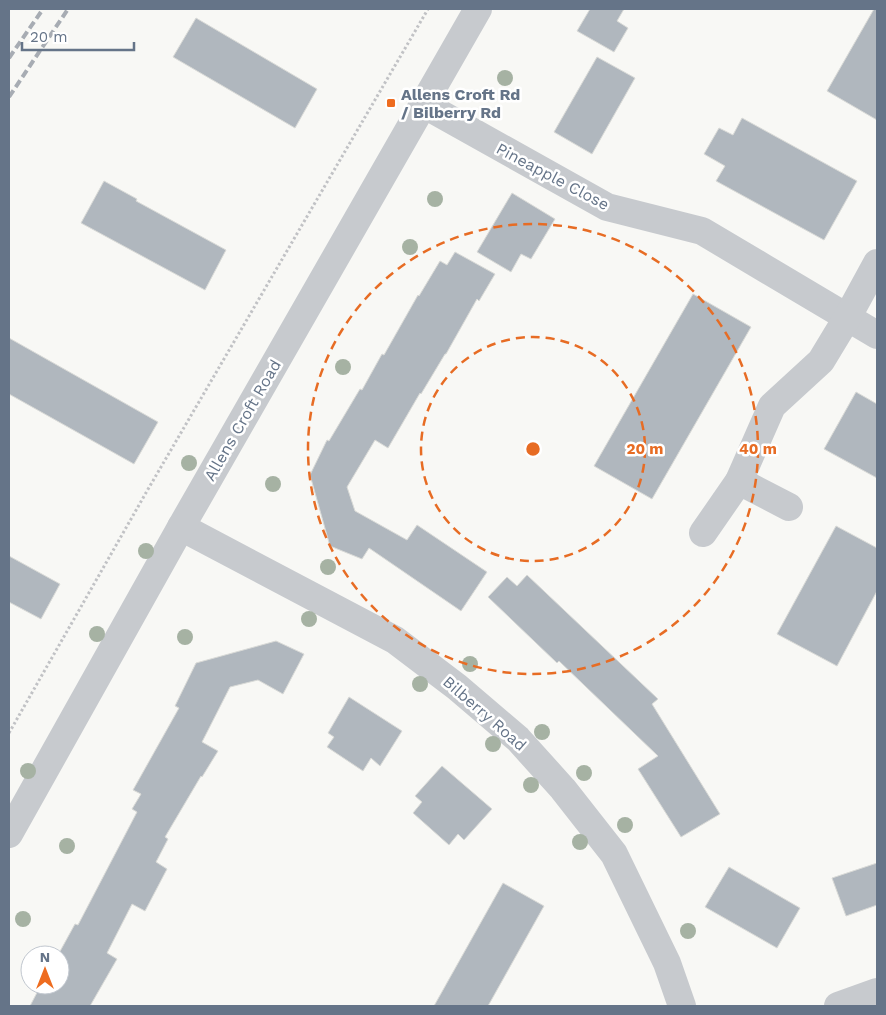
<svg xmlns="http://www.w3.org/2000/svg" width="886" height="1015" font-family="'Work Sans',sans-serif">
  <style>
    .building { fill: #b0b7be; stroke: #d9dad7 }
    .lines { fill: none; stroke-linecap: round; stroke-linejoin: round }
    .path { stroke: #c1c2c5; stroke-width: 3; stroke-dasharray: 2.5 2.5; stroke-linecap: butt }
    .minor { stroke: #c7cace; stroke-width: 28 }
    .rail { stroke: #a7acb3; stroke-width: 4; stroke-dasharray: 8 4; stroke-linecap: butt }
    .tree { fill: #a6b2a3 }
    .ring { fill: none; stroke: #e76c24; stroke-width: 2.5; stroke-dasharray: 9 6 }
    .poi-dot { fill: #ee6c1f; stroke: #fff; stroke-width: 2 }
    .labels { text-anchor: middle; stroke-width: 5; stroke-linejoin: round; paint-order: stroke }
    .poi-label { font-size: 16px; font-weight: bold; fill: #657488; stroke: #fff; text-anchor: start }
    .street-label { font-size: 16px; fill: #657488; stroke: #fff }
    .centre { fill: #e76c24; stroke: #fff; stroke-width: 2.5 }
    .ring-label { font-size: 15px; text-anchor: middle; font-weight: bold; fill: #e76c24; stroke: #fff; stroke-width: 5; stroke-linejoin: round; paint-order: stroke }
  </style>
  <rect width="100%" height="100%" fill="#f8f8f5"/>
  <g class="building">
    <path d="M590 9H624L617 21 628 28 614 52 577 31Z"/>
    <path d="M874 9H877V120L827 91Z"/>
    <path d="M196 18 317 89 295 128 173 57Z"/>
    <path d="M597 57 635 78 592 154 554 132Z"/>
    <path d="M742 118 857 181 824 240 716 181 725 166 704 154 719 128 733 135Z"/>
    <path d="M104 181 137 199 136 201 226 250 205 290 81 223Z"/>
    <path d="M512 193 555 219 531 259 521 254 511 272 477 252Z"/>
    <path d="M455 252 495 274 479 301 477 299 446 354H445L421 394 420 393 388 448 375 440 347 487 355 511 407 540 417 525 487 572 461 611 369 548 362 559 330 546 310 475 327 440 329 441 360 389 362 390 382 354 384 355 418 295 419 296 440 261 447 265Z"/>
    <path d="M693 294 751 327 652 499 594 466Z"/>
    <path d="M9 338 158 422 134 464 9 394Z"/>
    <path d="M856 392 877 404V478L824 449Z"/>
    <path d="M836 526 877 548V591L837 666 777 634Z"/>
    <path d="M9 556 60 584 41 619 9 602Z"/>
    <path d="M527 575 658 699 652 704 720 814 681 837 638 769 658 756 559 661 557 663 488 597 507 577 517 586Z"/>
    <path d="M276 641 304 654 283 694 258 680 230 687 202 742 218 751 202 777 201 776 165 837 168 839 156 862 167 869 145 911 132 904 107 953 117 959 90 1006H30L41 985H60V955H58L75 924 78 925 137 812 132 809 141 794 133 790 179 708 175 706 196 663Z"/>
    <path d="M349 697 402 731 380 766 371 758 363 771 327 747 334 737 328 733Z"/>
    <path d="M442 766 492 809 464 840 458 834 449 845 413 813 422 802 415 796Z"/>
    <path d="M877 863V905L846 916 832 878Z"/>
    <path d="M729 867 800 908 777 948 705 907Z"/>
    <path d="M503 883 544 906 488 1006H434Z"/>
  </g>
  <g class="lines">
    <path class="path" d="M9 733 147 491 428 9"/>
    <g class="minor">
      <path d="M423 104 607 207 702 231 877 335"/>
      <path d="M739 481 789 507"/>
      <path d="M181 527 395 640 457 687 518 739 563 789 614 854 667 963 682 1006"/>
      <path d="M703 533 739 481 772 406 821 361 847 318 877 263"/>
      <path d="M9 834 181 527 478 9"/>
      <path d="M838 1006 877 992"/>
    </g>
    <g class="rail">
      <path d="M9 58 43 9"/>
      <path d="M9 97 68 9"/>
    </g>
  </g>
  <g class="tree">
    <circle cx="505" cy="78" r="8"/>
    <circle cx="435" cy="199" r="8"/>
    <circle cx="410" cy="247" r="8"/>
    <circle cx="343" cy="367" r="8"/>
    <circle cx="189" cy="463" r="8"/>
    <circle cx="273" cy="484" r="8"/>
    <circle cx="146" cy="551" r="8"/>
    <circle cx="328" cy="567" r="8"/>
    <circle cx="309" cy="619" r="8"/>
    <circle cx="97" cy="634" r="8"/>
    <circle cx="185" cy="637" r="8"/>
    <circle cx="470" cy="664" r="8"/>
    <circle cx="420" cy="684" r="8"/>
    <circle cx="542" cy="732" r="8"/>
    <circle cx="493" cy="744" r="8"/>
    <circle cx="28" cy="771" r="8"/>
    <circle cx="584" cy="773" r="8"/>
    <circle cx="531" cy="785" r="8"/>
    <circle cx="625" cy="825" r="8"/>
    <circle cx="580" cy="842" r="8"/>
    <circle cx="67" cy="846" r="8"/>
    <circle cx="23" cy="919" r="8"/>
    <circle cx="688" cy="931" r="8"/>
  </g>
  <g class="ring">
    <circle cx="533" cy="449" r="112"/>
    <circle cx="533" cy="449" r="225"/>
  </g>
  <rect class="poi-dot" x="386" y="98" width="10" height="10" rx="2.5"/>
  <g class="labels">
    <g class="poi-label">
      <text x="401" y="100">Allens Croft Rd<tspan x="401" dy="18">/ Bilberry Rd</tspan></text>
    </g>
    <g class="street-label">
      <text transform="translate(553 176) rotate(28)" y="6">Pineapple Close</text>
      <text transform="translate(242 420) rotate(-60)" y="6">Allens Croft Road</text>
      <text transform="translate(485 713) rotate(41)" y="6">Bilberry Road</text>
    </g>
  </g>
  <circle cx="533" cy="449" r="8" class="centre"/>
  <g class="ring-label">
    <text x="645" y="454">20 m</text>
    <text x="758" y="454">40 m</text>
  </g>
  <rect width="886" height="1015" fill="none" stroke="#657488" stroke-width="20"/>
  <g transform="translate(45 970)"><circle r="24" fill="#ffffff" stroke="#c1c7cf"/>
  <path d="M0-4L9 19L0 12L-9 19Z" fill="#ee6c1f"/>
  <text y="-8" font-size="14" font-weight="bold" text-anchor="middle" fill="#657488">N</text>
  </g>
  <path d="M22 42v8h112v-8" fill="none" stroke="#657488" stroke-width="2.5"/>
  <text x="30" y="42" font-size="15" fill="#657488" stroke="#ffffff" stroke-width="4" paint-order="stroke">20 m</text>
</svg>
